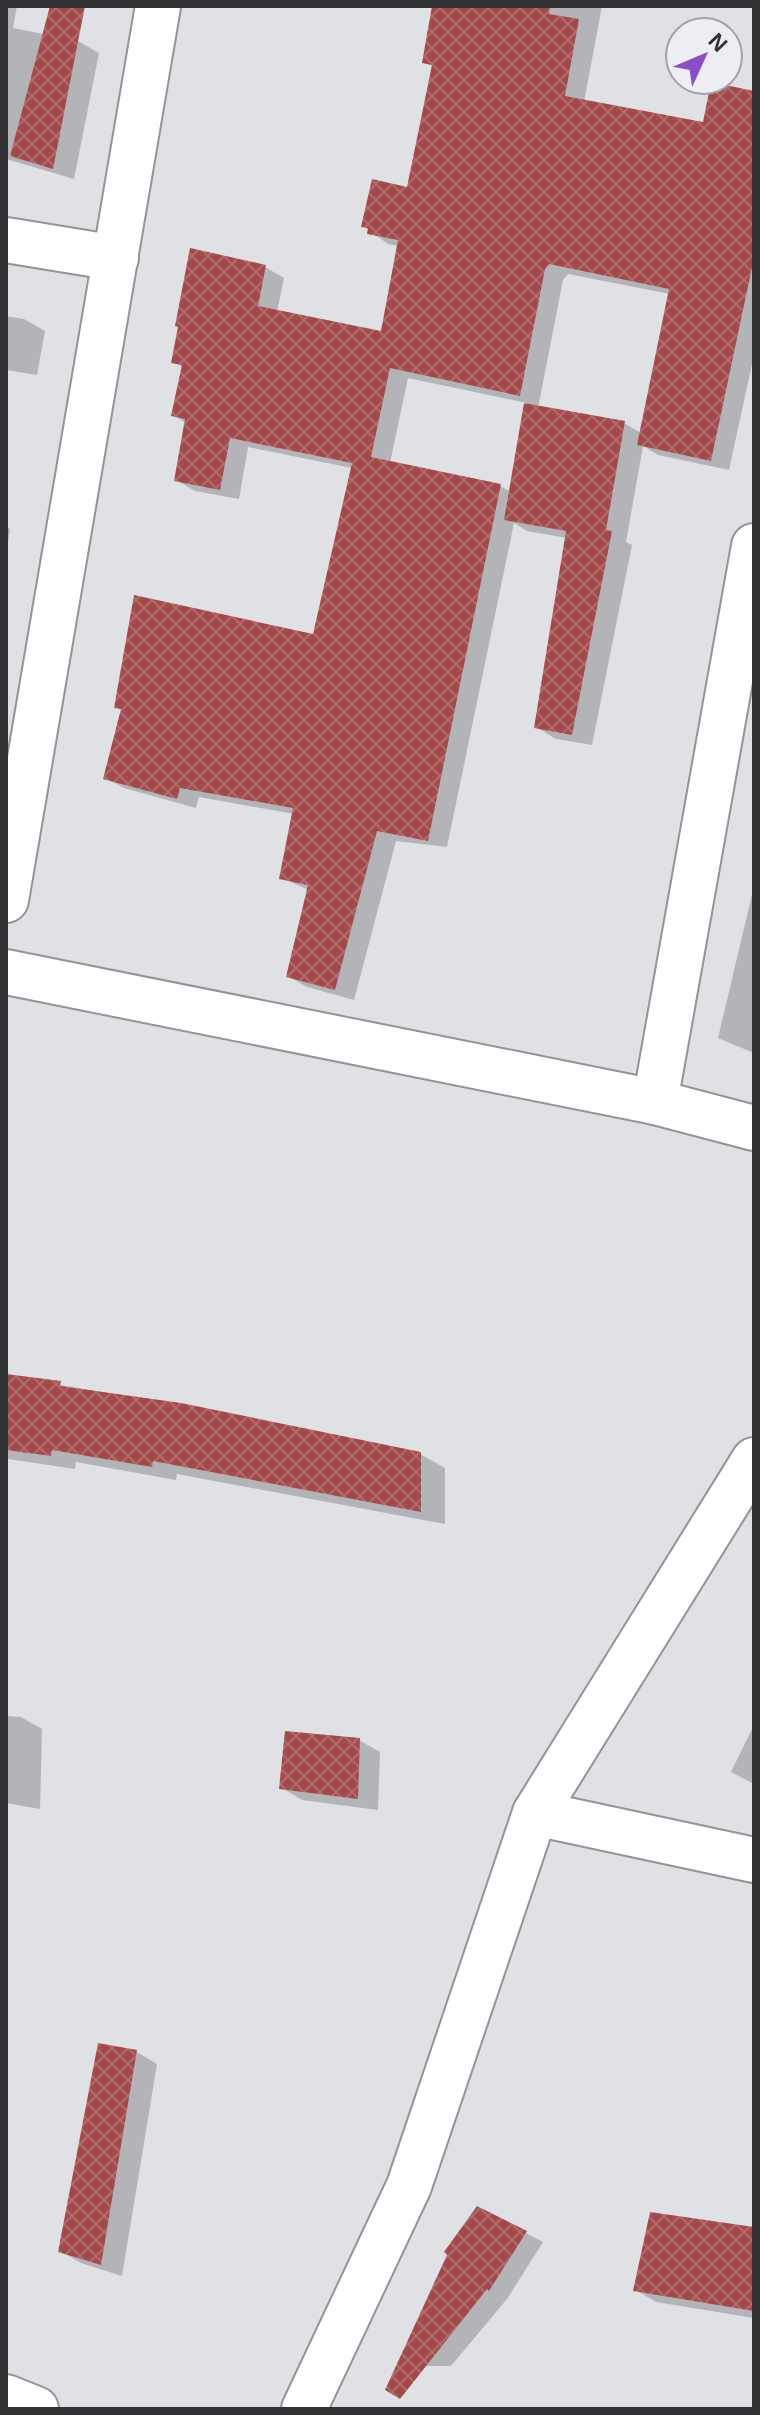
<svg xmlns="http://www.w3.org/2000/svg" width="760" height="2415" font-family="Helvetica,sans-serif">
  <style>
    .shadow { fill: #0003; fill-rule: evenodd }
    .building { fill: url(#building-cross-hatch) }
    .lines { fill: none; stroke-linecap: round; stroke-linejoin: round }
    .minor-casing { stroke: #939498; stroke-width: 48 }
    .minor { stroke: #fff; stroke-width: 44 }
  </style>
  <defs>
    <pattern id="building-cross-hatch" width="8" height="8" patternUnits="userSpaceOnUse" patternTransform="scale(2)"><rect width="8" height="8" fill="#a5494a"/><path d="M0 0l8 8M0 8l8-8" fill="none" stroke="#ad6d6e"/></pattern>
  </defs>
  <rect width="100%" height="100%" fill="#e0e1e5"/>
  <g class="shadow">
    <path d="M6 6H17L13 28 78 41 99 53 74 179 6 159Z"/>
    <path d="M478 6H602L584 102 705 124 754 93V355L729 470 658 455 643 446 626 542 632 545 592 745 556 739 536 727 567 538 527 531 514 523 447 847 396 841 354 1000 307 987 288 976 309 890 281 878 294 814 199 797 196 808 124 788 105 778 123 711 116 707 315 637 352 468 248 447 239 499 195 491 176 480 186 423 173 415 183 367 173 362 265 267 284 278 277 312 382 334 399 246 388 244 363 226 408 190 434 67 424 62ZM568 274 670 294 641 433 624 423 538 408 563 280ZM408 378 527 403 511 492 500 486 390 463Z"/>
    <path d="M6 316 24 319 45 331 37 375 6 370Z"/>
    <path d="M6 527 10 529 6 556Z"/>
    <path d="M754 886V1053L718 1038Z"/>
    <path d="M6 1376 181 1405 420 1454 445 1468V1524L177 1474 176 1480 76 1462 75 1469 8 1459Z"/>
    <path d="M6 1716 21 1717 42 1729 40 1809 6 1803Z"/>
    <path d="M754 1725V1784L731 1772Z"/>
    <path d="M359 1740 380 1752 378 1810 302 1800 282 1788Z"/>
    <path d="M137 2052 157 2064 122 2276 81 2263 60 2251Z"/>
    <path d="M478 2208 543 2242 507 2299 451 2366H419Z"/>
    <path d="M754 2229V2318L656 2302 636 2290Z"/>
  </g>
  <g class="building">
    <path d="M50 6H85L53 169 10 156Z"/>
    <path d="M432 6H550L549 14 579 19 565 96 703 122 711 82 754 91V258L711 461 637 445 669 289 549 264 545 269 520 396 390 368 371 457 501 484 428 841 377 831 335 990 286 977 308 885 279 879 293 808 180 788 177 799 103 779 121 709 114 708 134 595 313 634 352 463 230 438 220 490 174 481 185 419 171 416 182 365 171 363 178 327 175 326 190 248 266 265 258 306 381 331 398 240 367 234 368 228 361 227 372 179 407 187 432 65 422 63Z"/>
    <path d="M524 403 625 421 606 530 612 531 572 735 534 728 566 531 504 520Z"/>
    <path d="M6 1374 61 1381 60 1386 181 1403 421 1452V1512L153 1461 152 1467 52 1450 51 1456 6 1450Z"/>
    <path d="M285 1731 360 1738 358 1799 279 1789Z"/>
    <path d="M98 2043 137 2050 101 2265 58 2252Z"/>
    <path d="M477 2206 527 2231 489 2291 487 2289 400 2399 385 2390 447 2255 444 2252Z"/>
    <path d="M650 2212 754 2227V2311L633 2291Z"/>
  </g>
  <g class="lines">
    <g class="minor-casing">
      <g id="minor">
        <path d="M6 240 116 258"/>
        <path d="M6 900 158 6"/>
        <path d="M6 972 655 1102 754 1128"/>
        <path d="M655 1102 754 546"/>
        <path d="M535 1813 754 1860"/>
        <path d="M6 2397 36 2409"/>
        <path d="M304 2409 409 2186 535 1813 754 1460"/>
      </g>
    </g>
    <use href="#minor" class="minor"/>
  </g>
  <rect width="760" height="2415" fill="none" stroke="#303133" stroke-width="16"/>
  <g transform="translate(704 56) rotate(46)"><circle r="38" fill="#edeef3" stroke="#a1a2a6" stroke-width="2"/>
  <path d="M0-6L14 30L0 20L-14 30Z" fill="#8c4ec4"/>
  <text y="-12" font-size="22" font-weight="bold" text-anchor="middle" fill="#303133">N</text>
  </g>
</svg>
